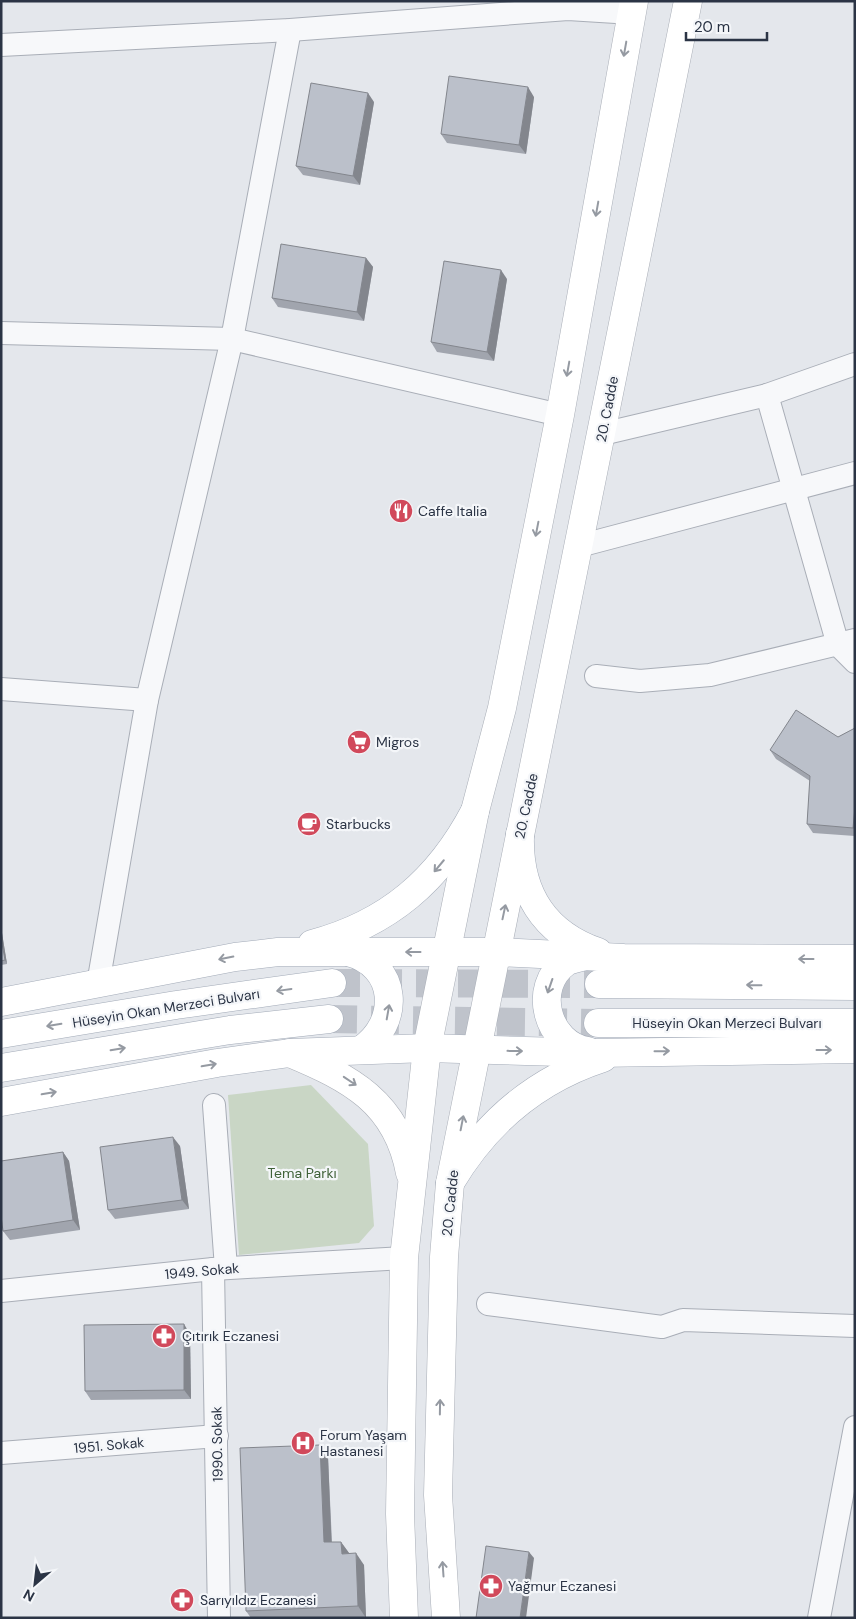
<svg xmlns="http://www.w3.org/2000/svg" width="856" height="1619" font-family="'DM Sans',sans-serif">
  <style>
    .green { fill: #c9d6c5 }
    .lines { fill: none; stroke-linecap: round; stroke-linejoin: round }
    .primary-tunnel { stroke: #bfc3cb; stroke-width: 28; stroke-dasharray: 28 14; stroke-linecap: butt }
    .street-casing { stroke: #a9aeb7; stroke-width: 24 }
    .secondary-casing { stroke: #a9aeb7; stroke-width: 29 }
    .primary-casing { stroke: #a3abb8; stroke-width: 29 }
    .street { stroke: #f7f8fa; stroke-width: 22 }
    .secondary { stroke: #fff; stroke-width: 28 }
    .primary { stroke: #fff; stroke-width: 28 }
    .wall { fill: #a1a5ae }
    .shaded-wall { fill: #83868d }
    .building { fill: #bbc0ca; stroke: #83868d }
    .oneway { stroke: #959aa2 }
    .labels { text-anchor: middle; stroke-width: 4.5; stroke-linejoin: round; paint-order: stroke }
    .street-label { font-size: 14px; fill: #2b3445; stroke: #f4f6f9 }
    .poi-label { font-size: 14px; fill: #2b3445; stroke: #f4f6f9; text-anchor: start }
    .park-label { font-size: 14px; fill: #3f6138; stroke: #f4f6f9 }
  </style>
  <rect width="100%" height="100%" fill="#e4e7ec"/>
  <path class="green" d="M311 1085 368 1144 374 1226 359 1243 239 1255 228 1095Z"/>
  <g class="lines">
    <g class="primary-tunnel">
      <path d="M332 983 599 984"/>
      <path d="M329 1019 598 1023"/>
    </g>
    <g class="street-casing">
      <g id="street">
        <path d="M1 45 290 30 568 9 632 13"/>
        <path d="M1 333 232 339 560 415"/>
        <path d="M767 395 838 645 855 662"/>
        <path d="M602 434 767 395 855 364"/>
        <path d="M579 546 855 473"/>
        <path d="M596 676 640 681 710 675 855 640"/>
        <path d="M1 689 147 700"/>
        <path d="M98 984 147 700 232 339 290 30"/>
        <path d="M214 1105 226 1268"/>
        <path d="M213 1269 219 1618"/>
        <path d="M1 1291 213 1269 404 1258"/>
        <path d="M488 1304 662 1327 683 1320 855 1326"/>
        <path d="M1 1453 217 1436"/>
        <path d="M819 1618 855 1427"/>
      </g>
    </g>
    <g class="secondary-casing">
      <g id="secondary">
        <path d="M290 1053C350 1078 397 1102 410 1173"/>
        <path d="M404 1618 400 1514 404 1258 427 1048 475 811 502 708 560 415 634 1"/>
        <path d="M446 1618 438 1495 444 1257 450 1183 688 1"/>
      </g>
    </g>
    <g class="primary-casing">
      <g id="primary">
        <path d="M520 834C518 891 543 933 598 952"/>
        <path d="M312 944C388 924 439 880 475 811"/>
        <path d="M348 952C399 965 401 1023 361 1050"/>
        <path d="M585 956C579 958 571 959 566 962 531 987 547 1045 588 1051"/>
        <path d="M599 984 855 986"/>
        <path d="M1 1002 235 957 278 952H495L624 958 855 959"/>
        <path d="M598 1023H855"/>
        <path d="M1 1034 176 1005 332 983"/>
        <path d="M1 1068 230 1030 329 1019"/>
        <path d="M1 1102 217 1063 290 1053 427 1048 595 1053 855 1049"/>
        <path d="M450 1183C486 1122 535 1080 603 1058"/>
      </g>
    </g>
    <use href="#street" class="street"/>
    <use href="#secondary" class="secondary"/>
    <use href="#primary" class="primary"/>
  </g>
  <g class="wall">
    <path d="M534 97 526 154 447 143 441 134Z"/>
    <path d="M374 102 360 185 303 175 296 166Z"/>
    <path d="M366 258 373 267 364 321 278 307 272 298Z"/>
    <path d="M507 279 494 361 437 352 431 342Z"/>
    <path d="M855 728V836L813 833 807 824 810 781 776 759 770 750 838 737Z"/>
    <path d="M1 927 7 964 1 965Z"/>
    <path d="M180 1146 189 1209 115 1219 108 1210Z"/>
    <path d="M63 1152 69 1161 80 1230 10 1240 3 1231Z"/>
    <path d="M190 1334 191 1399 91 1400 85 1391Z"/>
    <path d="M320 1445 328 1457 332 1542H341L349 1553 364 1565 366 1618H251L246 1611Z"/>
  </g>
  <g class="shaded-wall">
    <path d="M528 87 534 97 526 154 519 145Z"/>
    <path d="M368 93 374 102 360 185 353 176Z"/>
    <path d="M366 258 373 267 364 321 357 312Z"/>
    <path d="M501 270 507 279 494 361 487 352Z"/>
    <path d="M855 807V830L853 828Z"/>
    <path d="M1 927 7 964 5 960 1 938Z"/>
    <path d="M173 1137 180 1146 189 1209 182 1200Z"/>
    <path d="M63 1152 69 1161 80 1230 73 1220Z"/>
    <path d="M184 1324 190 1334 191 1399 184 1390Z"/>
    <path d="M320 1445 328 1457 332 1554 324 1542Z"/>
    <path d="M341 1542 349 1553 342 1554Z"/>
    <path d="M529 1552 534 1558 526 1618H520Z"/>
    <path d="M356 1553 364 1565 366 1618 358 1606Z"/>
  </g>
  <g class="building">
    <path d="M449 76 528 87 519 145 441 134Z"/>
    <path d="M311 83 368 93 353 176 296 166Z"/>
    <path d="M281 244 366 258 357 312 272 298Z"/>
    <path d="M444 261 501 270 487 352 431 342Z"/>
    <path d="M796 710 838 737 855 728V807L853 828 807 824 810 776 770 750Z"/>
    <path d="M1 938 5 960 1 961Z"/>
    <path d="M173 1137 182 1200 108 1210 100 1147Z"/>
    <path d="M63 1152 73 1220 3 1231 1 1216V1161Z"/>
    <path d="M184 1324V1390L85 1391 84 1325Z"/>
    <path d="M320 1445 324 1542H341L342 1554 356 1553 358 1606 246 1611 240 1448Z"/>
    <path d="M486 1546 529 1552 520 1618H476Z"/>
  </g>
  <defs><path id="oneway-shaft" d="M-6 0H5M1.5-3L5.5 0L1.5 3" fill="none" stroke-width="1.6" stroke-linecap="round" stroke-linejoin="round" transform="scale(1.25)"/></defs>
  <g class="oneway">
    <use href="#oneway-shaft" transform="translate(625 49) rotate(100)"/>
    <use href="#oneway-shaft" transform="translate(597 209) rotate(100)"/>
    <use href="#oneway-shaft" transform="translate(568 369) rotate(100)"/>
    <use href="#oneway-shaft" transform="translate(537 529) rotate(101)"/>
    <use href="#oneway-shaft" transform="translate(439 866) rotate(130)"/>
    <use href="#oneway-shaft" transform="translate(504 912) rotate(-78)"/>
    <use href="#oneway-shaft" transform="translate(413 952) rotate(-180)"/>
    <use href="#oneway-shaft" transform="translate(226 958) rotate(169)"/>
    <use href="#oneway-shaft" transform="translate(806 959) rotate(-180)"/>
    <use href="#oneway-shaft" transform="translate(754 985) rotate(-179)"/>
    <use href="#oneway-shaft" transform="translate(550 986) rotate(109)"/>
    <use href="#oneway-shaft" transform="translate(284 990) rotate(172)"/>
    <use href="#oneway-shaft" transform="translate(388 1012) rotate(-80)"/>
    <use href="#oneway-shaft" transform="translate(54 1025) rotate(171)"/>
    <use href="#oneway-shaft" transform="translate(118 1049) rotate(-9)"/>
    <use href="#oneway-shaft" transform="translate(824 1050)"/>
    <use href="#oneway-shaft" transform="translate(515 1051) rotate(1)"/>
    <use href="#oneway-shaft" transform="translate(662 1051) rotate(-1)"/>
    <use href="#oneway-shaft" transform="translate(209 1065) rotate(-10)"/>
    <use href="#oneway-shaft" transform="translate(350 1081) rotate(34)"/>
    <use href="#oneway-shaft" transform="translate(49 1093) rotate(-10)"/>
    <use href="#oneway-shaft" transform="translate(462 1123) rotate(-79)"/>
    <use href="#oneway-shaft" transform="translate(440 1407) rotate(-89)"/>
    <use href="#oneway-shaft" transform="translate(443 1569) rotate(-94)"/>
  </g>
  <defs>
    <g id="restaurant-disc" transform="scale(1.25)"><circle r="9.5" fill="#d1495b" stroke="#f4f6f9"/><path d="M-5-6h1v4h1v-4h1v4h1v-4h1v5L-1.5 .5V6h-2V.5L-5-1ZM5-6V6H3V1.5H1.5Q1.5-4 5-6Z" fill="#fff"/></g>
    <g id="supermarket-disc" transform="scale(1.25)"><circle r="9.5" fill="#d1495b" stroke="#f4f6f9"/><path d="M-6-5.5h2.5l.6 2H6L4.5 2H-2.5L-4.4-4H-6ZM-1.5 3.2a1.3 1.3 0 1 0 .1 0ZM3 3.2a1.3 1.3 0 1 0 .1 0Z" fill="#fff"/></g>
    <g id="cafe-disc" transform="scale(1.25)"><circle r="9.5" fill="#d1495b" stroke="#f4f6f9"/><path d="M-5.5-4.5H6V0H3Q3 3.5 0 3.5H-2.5Q-5.5 3.5-5.5 0ZM3-3.2v2h1.7v-2ZM-6 4.5H4V6H-6Z" fill="#fff"/></g>
    <g id="pharmacy-disc" transform="scale(1.25)"><circle r="9.5" fill="#d1495b" stroke="#f4f6f9"/><path d="M-2-6h4v4h4v4h-4v4h-4v-4h-4v-4h4Z" fill="#fff"/></g>
    <g id="hospital-disc" transform="scale(1.25)"><circle r="9.5" fill="#d1495b" stroke="#f4f6f9"/><path d="M-5-5h3v3.5h4V-5h3V5h-3V1.5h-4V5h-3Z" fill="#fff"/></g>
  </defs>
  <g fill-rule="evenodd">
    <use href="#restaurant-disc" x="401" y="511"/>
    <use href="#supermarket-disc" x="359" y="742"/>
    <use href="#cafe-disc" x="309" y="824"/>
    <use href="#pharmacy-disc" x="164" y="1336"/>
    <use href="#hospital-disc" x="303" y="1443"/>
    <use href="#pharmacy-disc" x="491" y="1586"/>
    <use href="#pharmacy-disc" x="182" y="1600"/>
  </g>
  <g class="labels">
    <g class="street-label">
      <text transform="translate(607 409) rotate(-79)" y="5">20. Cadde</text>
      <text transform="translate(526 806) rotate(-78)" y="5">20. Cadde</text>
      <text transform="translate(166 1008) rotate(-9)" y="5">Hüseyin Okan Merzeci Bulvarı</text>
      <text x="727" y="1028">Hüseyin Okan Merzeci Bulvarı</text>
      <text transform="translate(450 1203) rotate(-84)" y="5">20. Cadde</text>
      <text transform="translate(202 1271) rotate(-5)" y="5">1949. Sokak</text>
      <text transform="translate(217 1444) rotate(-91)" y="5">1990. Sokak</text>
      <text transform="translate(109 1445) rotate(-5)" y="5">1951. Sokak</text>
    </g>
    <g class="poi-label">
      <text x="418" y="516">Caffe Italia</text>
      <text x="376" y="747">Migros</text>
      <text x="326" y="829">Starbucks</text>
      <text x="182" y="1341">Çıtırık Eczanesi</text>
      <text x="320" y="1440">Forum Yaşam<tspan x="320" dy="16">Hastanesi</tspan></text>
      <text x="508" y="1591">Yağmur Eczanesi</text>
      <text x="200" y="1605">Sarıyıldız Eczanesi</text>
    </g>
    <g class="park-label">
      <text x="302" y="1178">Tema Parkı</text>
    </g>
  </g>
  <rect width="856" height="1619" fill="none" stroke="#2b3445" stroke-width="5"/>
  <g transform="translate(35 1584) rotate(208)" stroke="#f4f6f9" stroke-width="4" paint-order="stroke">
  <path d="M0-4L9 19L0 12L-9 19Z" fill="#2b3445"/>
  <text y="-8" font-size="14" font-weight="bold" text-anchor="middle" fill="#2b3445">N</text>
  </g>
  <path d="M686 32v8h81v-8" fill="none" stroke="#2b3445" stroke-width="2.5"/>
  <text x="694" y="32" font-size="15" fill="#2b3445" stroke="#f4f6f9" stroke-width="4" paint-order="stroke">20 m</text>
</svg>
